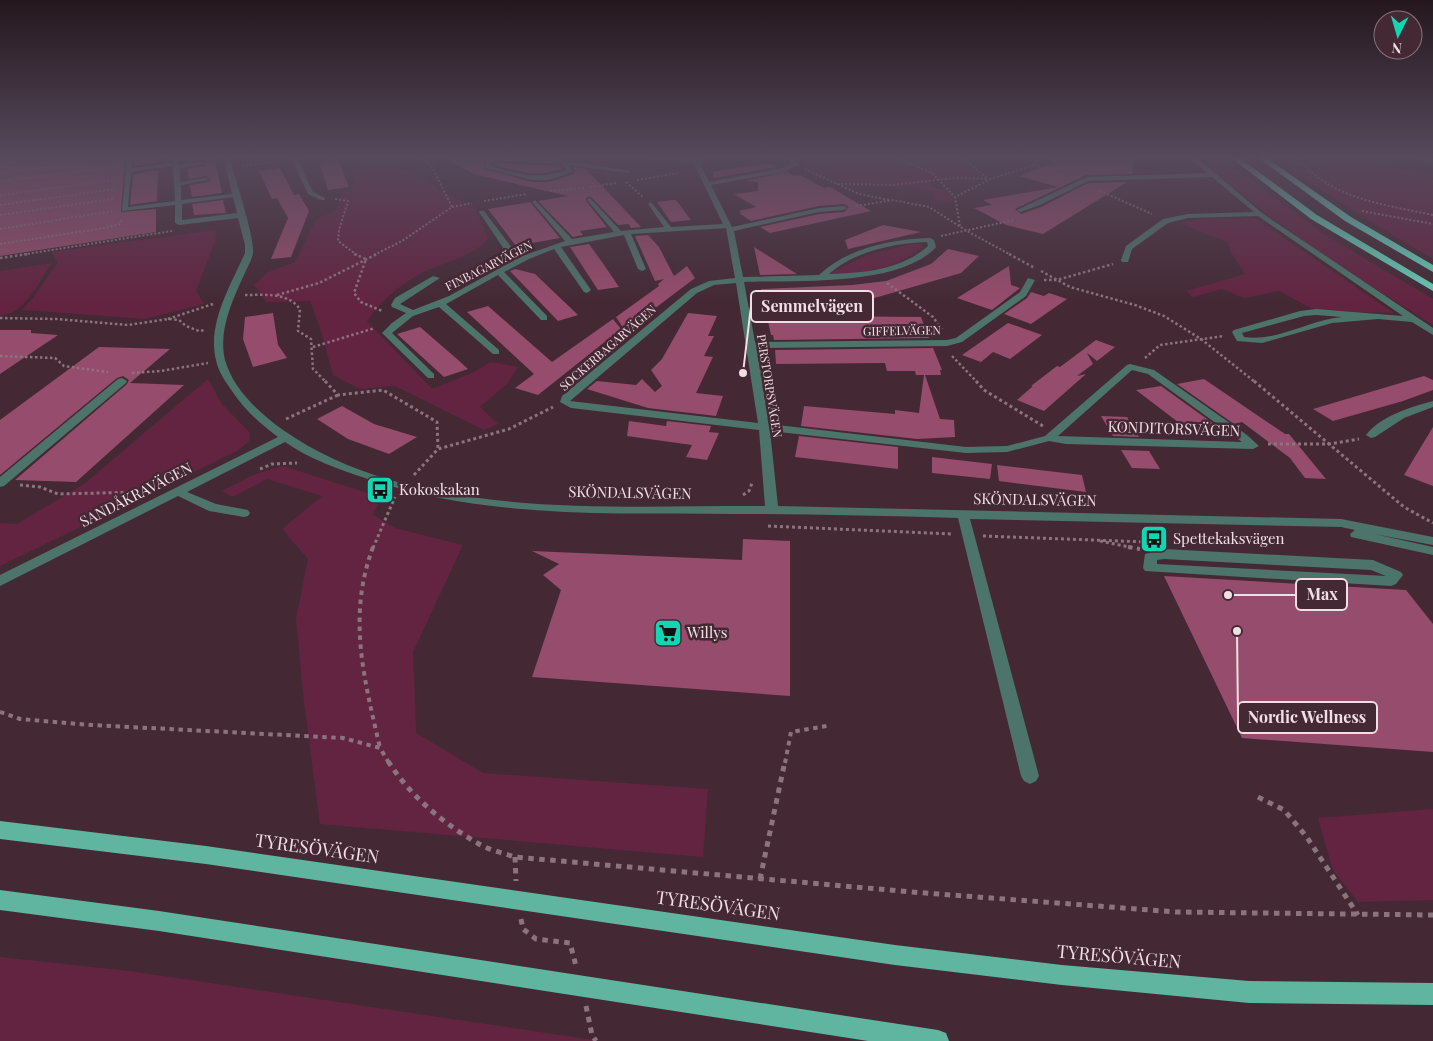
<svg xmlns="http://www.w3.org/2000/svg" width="1433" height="1041" font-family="'Playfair Display',serif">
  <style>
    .green { fill: #632441 }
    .building { fill: #964c6c }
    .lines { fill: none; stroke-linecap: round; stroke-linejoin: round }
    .path-far4 { stroke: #8b747d; stroke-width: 2; stroke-dasharray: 2 2; stroke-linecap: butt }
    .path-far3 { stroke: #8b747d; stroke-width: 2.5; stroke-dasharray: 2.5 2.5; stroke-linecap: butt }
    .path-far2 { stroke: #8b747d; stroke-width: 3; stroke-dasharray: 3 3; stroke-linecap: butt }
    .path-far1 { stroke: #8b747d; stroke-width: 4; stroke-dasharray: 4.5 4.5; stroke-linecap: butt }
    .path { stroke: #8b747d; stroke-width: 5; stroke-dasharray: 5.5 5.5; stroke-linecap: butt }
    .minor { fill: #4d746a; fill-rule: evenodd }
    .major { fill: #5fb5a0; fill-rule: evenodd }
    .highway { fill: #65ceb6; fill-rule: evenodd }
    .labels { text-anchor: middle; stroke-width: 5; stroke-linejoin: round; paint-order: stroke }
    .far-street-label { font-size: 12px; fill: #f1dfe5; stroke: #442934 }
    .street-label { font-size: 15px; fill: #f1dfe5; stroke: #442934 }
    .poi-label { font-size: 15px; fill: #f1dfe5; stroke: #442934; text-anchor: start }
    .near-street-label { font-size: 18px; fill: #f1dfe5; stroke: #442934 }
    .leader { fill: none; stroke: #f1dfe5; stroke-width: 2 }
    .callout-dot { fill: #f1dfe5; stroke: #442934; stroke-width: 2 }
    .callout { fill: #442934; stroke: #f1dfe5; stroke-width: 2 }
    .callout-label { font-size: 16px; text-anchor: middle; font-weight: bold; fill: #f1dfe5 }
  </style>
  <rect width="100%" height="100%" fill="#442934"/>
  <g class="green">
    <path d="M796 156H955L982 178 954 177 929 180 932 187 954 194 952 203 934 204V191L900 186 846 184 809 167Z"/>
    <path d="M961 156H1034L1035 160 1027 164Z"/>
    <path d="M1197 156H1220L1322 233 1433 299V325C1351 274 1269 221 1197 156Z"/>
    <path d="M1274 156H1292L1333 182 1297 156H1359L1370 161 1386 162 1406 171 1433 175V259C1379 227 1324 194 1274 156Z"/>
    <path d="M377 162H396L406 170 423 177 443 192 475 207 488 238C477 256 441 263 423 272 401 284 381 301 367 321L432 389 474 372 491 362 518 367 507 384 480 407 498 424 484 430 395 386 360 389 333 375 321 331 310 301 267 302 254 285 268 272 295 262C300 254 313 223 318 219 323 215 331 213 337 210L343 192 352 189 354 179 352 166Z"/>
    <path d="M1255 218 1394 313 1354 312 1313 309 1279 291 1244 298 1222 289 1193 297 1186 291 1245 274 1230 251 1228 242 1178 223 1202 219Z"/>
    <path d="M215 230 216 238 196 291 204 304 145 319 22 310 33 298 58 262 51 252Z"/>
    <path d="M911 244H921L923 247C898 268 865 273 834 274L832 272 867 255Z"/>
    <path d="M52 263C40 280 24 316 0 315V271Z"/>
    <path d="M208 379 221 403 250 433 249 441 237 451 0 566V523L17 524 84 484Z"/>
    <path d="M283 466 383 498 372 514 395 528 463 545 413 652 416 733 483 773 708 789 703 857 320 824 304 702 296 619 308 559 282 529 322 496 267 479 232 497 222 491 253 475Z"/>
    <path d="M1433 809V900L1358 902 1333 870 1318 818Z"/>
    <path d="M0 957 129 971 600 1041H0Z"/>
  </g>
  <g class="building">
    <path d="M0 156H105V161L125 158 121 212 156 209V232L0 256Z"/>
    <path d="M159 156 158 163 134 166 135 157Z"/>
    <path d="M186 156H214L222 193 192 197 190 185 209 182 211 180 206 176 189 179 187 169 205 166 207 162 205 160 187 162Z"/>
    <path d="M440 156H495L484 160V169L532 182H549L574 174 575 171 572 167 586 169 641 227 631 228 629 224 618 225 590 196 586 198V201L607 227 580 231 583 235 573 237 538 201 568 196 474 174Z"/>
    <path d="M1046 156H1132L1133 174 1086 175 1015 209 1021 214 1041 207 1088 183 1127 182 1043 234 1006 225 974 208 992 205 983 200 1058 187 1019 176 1054 163Z"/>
    <path d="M338 159 349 187 328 190 319 161Z"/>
    <path d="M499 163 560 166 563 169 545 173H528L492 165Z"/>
    <path d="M769 163 777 167 713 178V172Z"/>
    <path d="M280 168 294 195 299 194 309 211 291 257 271 259 288 218 277 198 272 199 259 171Z"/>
    <path d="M158 170 157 201 130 205 133 174Z"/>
    <path d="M787 172 794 176 800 175 824 188 830 187 871 211 770 233 760 227 819 214 844 212 849 207 844 204 819 206 751 221 739 213H742L739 211 756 207 734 194 758 191V182L745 181Z"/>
    <path d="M223 200 226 213 194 215 192 204Z"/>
    <path d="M672 200H676L691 220 671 222 657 202Z"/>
    <path d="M530 202 531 203 560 238 516 246 488 209Z"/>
    <path d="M883 225 921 232 848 249 845 240Z"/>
    <path d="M648 235 659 247 674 276 687 266 695 278 625 331 616 317 659 286 658 284 664 279 655 281 635 236Z"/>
    <path d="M589 244 602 262 619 287 598 290 570 247Z"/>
    <path d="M754 247 797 274 760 275Z"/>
    <path d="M948 249 979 256 961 273 812 316 921 317 929 338 774 340 773 335H771L761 289 852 285 886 281 931 264Z"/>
    <path d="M1009 266 1011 285 1020 288 992 310 957 298Z"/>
    <path d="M515 269 535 274 578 315 558 321 510 271Z"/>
    <path d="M1031 292 1044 296 1049 293 1067 299 1031 324 1004 314 1027 298Z"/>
    <path d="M488 306 552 362 613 319 621 329 538 395 515 388 534 374 467 312Z"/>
    <path d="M273 313 278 345 287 358 253 367 243 339 245 317Z"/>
    <path d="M688 313 717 316 708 336H714L704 356 713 357 696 393 723 396 716 416 648 408 587 389 597 381 636 385 642 379 655 392 662 386 651 370 662 359Z"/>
    <path d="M1008 323 1042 335 1010 359 993 352 981 362 962 355Z"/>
    <path d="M420 327 457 359 468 369 444 377 397 334Z"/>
    <path d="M0 330H31V333L58 335 0 374Z"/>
    <path d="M1096 340 1115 347 1097 361 1087 353 1093 364 1077 376 1086 374 1044 411 1017 400 1033 386H1031L1057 366 1060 367Z"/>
    <path d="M99 347 170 349 130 383 184 385 76 482 15 480 127 384 129 380 123 376 117 378 0 475V420Z"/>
    <path d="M933 348 942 370H940L941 375H925L940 419 954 420 955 437 917 439 801 426 804 406 895 414V410L919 413 924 375H916L915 371H887L885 363 776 364 775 350Z"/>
    <path d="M1424 376 1433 380V390L1403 401 1333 421 1313 409Z"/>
    <path d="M1204 379 1285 434H1289L1326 479 1305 478 1290 458 1242 422 1234 424 1177 384Z"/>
    <path d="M1161 386 1218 427 1191 432 1136 390Z"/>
    <path d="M342 406 374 424 417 437 389 454 348 439 317 419Z"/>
    <path d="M1101 416 1127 417 1139 437 1113 436Z"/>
    <path d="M629 421 666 426 667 421 711 426 709 432 719 433 707 460 686 457 692 445 627 436Z"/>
    <path d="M1433 427V486L1404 475Z"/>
    <path d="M799 436 898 447V469L795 457Z"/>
    <path d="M1121 450 1149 451 1160 469 1132 468Z"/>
    <path d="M932 457 992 464 990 479 932 473Z"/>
    <path d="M997 465 1082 475 1086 492 999 481Z"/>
    <path d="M743 539 790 541V696L532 677 561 590 543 575 559 564 532 551 742 560Z"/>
    <path d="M1164 576 1406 590 1433 624V752L1242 738Z"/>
  </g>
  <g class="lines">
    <g class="path-far4">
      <path d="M892 156 932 173 955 197"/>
      <path d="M961 156 988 179"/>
      <path d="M1036 156 1035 165 1064 177"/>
      <path d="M1294 156C1304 164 1312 174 1323 181 1355 202 1396 207 1433 215"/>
      <path d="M307 158 318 156"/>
      <path d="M0 164 56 156"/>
      <path d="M242 166 281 161"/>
      <path d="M805 169 859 194 889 200"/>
      <path d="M0 173 117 158"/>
      <path d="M637 180 678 173"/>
      <path d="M0 181 116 167"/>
      <path d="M626 182 644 198"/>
      <path d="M837 184 892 185 956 178 988 179"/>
      <path d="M590 187 616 183"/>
      <path d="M550 191 584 188"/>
      <path d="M1100 191 1152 214"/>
      <path d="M0 195 115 180"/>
      <path d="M335 199 348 201 339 230 338 241 357 255"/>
      <path d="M484 201 527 194"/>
      <path d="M0 205 116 189"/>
      <path d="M856 206 893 200 929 207 967 231 1011 255"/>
      <path d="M452 207 472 203"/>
      <path d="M1362 211 1433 224"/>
      <path d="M0 215 113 199"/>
      <path d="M960 226 955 197 990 179 1035 165"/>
      <path d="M0 229 113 211"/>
      <path d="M941 236 1014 220"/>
      <path d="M0 244 105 228 120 224 121 220"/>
      <path d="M20 255 172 231"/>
      <path d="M374 255 402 241 452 207 431 165 414 156"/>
    </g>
    <g class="path-far3">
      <path d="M354 254 366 259 354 293 361 302 382 311"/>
      <path d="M1009 254 1035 268"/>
      <path d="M0 258 28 254"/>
      <path d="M1041 271 1070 287 1135 305 1164 316 1201 339 1255 382"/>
      <path d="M1044 280H1057L1113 264"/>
      <path d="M887 283 933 317 942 330"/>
      <path d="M245 295C265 295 287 292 300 309L298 331 311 339 313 369 326 382"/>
      <path d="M277 295 319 283 377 254"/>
      <path d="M0 318 56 319 128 325 168 319 179 320 186 326 199 331 205 330"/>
      <path d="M168 319 213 304"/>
      <path d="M313 347 375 328"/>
      <path d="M0 356 55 358 64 366 108 372"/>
      <path d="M952 356 977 382"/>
      <path d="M1145 358 1160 345 1224 336"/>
      <path d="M132 373 161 371 208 363"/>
    </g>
    <g class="path-far2">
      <path d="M325 381 338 395 383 390 437 422 438 449"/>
      <path d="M976 381 984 390 1043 426"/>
      <path d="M1254 381 1404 507 1433 523"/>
      <path d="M286 419 338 395"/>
      <path d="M1268 444H1329L1359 439"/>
      <path d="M260 469 272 464 297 463"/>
      <path d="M414 475 438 449 509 429 553 407"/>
      <path d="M20 485 40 487 58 494 142 492"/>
      <path d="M743 495 749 491 752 483"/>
      <path d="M768 526 952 534"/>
      <path d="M983 536 1147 542"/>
      <path d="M1100 541 1134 548"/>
      <path d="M373 548 395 497"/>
    </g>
    <g class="path-far1">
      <path d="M373 547C347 617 364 678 380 748"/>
      <path d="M1128 547 1140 549"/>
      <path d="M0 712 20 719 91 725 343 738 380 748 389 763"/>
      <path d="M785 763 791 732 827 726"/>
    </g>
    <g class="path">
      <path d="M388 761C410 796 444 824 479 844 489 850 503 853 515 857L912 892 1176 912 1433 915"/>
      <path d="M1258 797 1284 810 1306 836 1358 915"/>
      <path d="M515 857 516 881"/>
      <path d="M760 879 785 761"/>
      <path d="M521 919 523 929 536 939 570 943 576 966"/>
      <path d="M586 1006 592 1035 596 1041"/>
    </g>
    <g class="minor">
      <path d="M127 156H133L132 168 173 163V156H179V165L205 162V164L180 168V182L206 178 209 180 181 185V200L232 194 223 156H229C234 174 255 239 253 253 252 260 247 268 244 275 232 301 218 331 225 360 233 389 260 414 283 430 414 522 613 505 765 506L759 430 571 408 560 402 562 396 691 289 709 281 735 278 726 228 631 234 646 269 642 271 638 269 624 235 561 247 591 290 587 293 584 292 554 249 529 259 504 272 547 316V320H541L498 275 446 304 499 350V354H493L439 307 413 316 392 333 434 374V378H428L382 333 392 323 406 313 392 307 391 305 395 298 433 276 440 278 400 304 413 310 449 296 518 258 506 252 479 212 480 211H484L512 248 525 255 565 241 533 203 532 202 535 200 572 239 614 232 588 201 587 200 590 198 621 231 664 227 648 204 651 202 671 227 723 224 695 166 696 163 625 156 698 159 699 156H705L701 166 709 182 782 168 792 164 787 156H793L798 165 784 172 711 185 732 227 819 208 844 206 847 208 844 210 819 212 734 231 743 277 819 275C847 248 892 239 930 238L934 240 936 247C900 287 795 280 744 282L755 342 947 340 956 338 1020 292 1028 278 1035 280 1026 296 962 342 947 346 757 348 769 424 966 447 1007 446 1045 436 1127 365 1130 364 1154 370 1247 435 1259 446 1253 449 1066 444 1049 441 1007 452 966 453 770 431 778 506 1341 519 1433 537V545L1374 534 1433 547V555L1351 537 1350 534 1355 530 1341 527 970 519 1039 776 1036 781 1030 784 1024 781 1021 776 958 518C883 516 809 514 735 514 610 513 487 519 368 479 340 470 309 459 285 442L187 492 216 504 248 510 250 513 248 516 244 517 209 511 178 496 0 586V575L278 437C260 424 244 409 232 391 225 381 218 371 216 360 207 323 231 285 245 253V245L238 218 179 225 175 223V205L122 211ZM173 166 175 201 128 207 131 172ZM233 197 237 213 182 220V204ZM927 242 928 246C901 270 863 273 829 274 853 252 894 243 927 242ZM736 283 758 423 570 401 697 293 714 285ZM1132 370 1148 374 1242 442 1058 436Z"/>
      <path d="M290 156H296L313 192 325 198V200H321L308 194Z"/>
      <path d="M1188 156H1195L1262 213 1433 328V335L1412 322 1378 319 1332 323 1262 343 1237 341 1232 332 1234 330 1300 311 1316 309 1403 316 1258 216 1188 218 1168 223 1132 249 1128 262H1122L1121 260 1126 246 1163 219 1188 214 1254 212 1212 177 1088 181 1040 205 1020 212 1017 210 1087 177 1207 173ZM1316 315 1342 317C1309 320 1277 342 1244 337L1242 333 1304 316Z"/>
      <path d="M1411 156 1433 159V163L1412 157Z"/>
      <path d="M499 157 562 160 631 171 628 173 568 165 573 172 548 180H532L485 168V161ZM499 161 561 164 567 170C534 180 522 174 490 166V163Z"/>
      <path d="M122 378 127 381 126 383 4 486 0 487V477L118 379Z"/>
      <path d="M1433 401V407L1404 418 1375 437 1371 438 1366 435C1381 416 1410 407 1433 401Z"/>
      <path d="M1164 549 1373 560 1401 572 1403 575 1396 584 1391 586 1145 571 1143 568 1145 554ZM1164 559 1371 570 1386 576 1157 564V560Z"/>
    </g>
    <g class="major">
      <path d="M0 821 206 846 895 945 1062 965 1249 981 1433 983V1005L1249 1003 1062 985 895 965 206 864 0 839Z"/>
      <path d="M0 890 159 911 938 1030 946 1033 949 1041H868L159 931 0 910Z"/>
    </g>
    <g class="highway">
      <path d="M1229 156H1237L1317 215 1433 284V291L1311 219Z"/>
      <path d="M1256 156H1264L1351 217 1433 265V272L1345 221Z"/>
    </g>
  </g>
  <linearGradient id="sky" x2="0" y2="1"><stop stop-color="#25171d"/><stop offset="0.52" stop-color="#56495c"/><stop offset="1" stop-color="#56495c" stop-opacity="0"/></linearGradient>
  <rect width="1433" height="302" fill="url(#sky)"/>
  <defs>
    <g id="bus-square" transform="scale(1.4375)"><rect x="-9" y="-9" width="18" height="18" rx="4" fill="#12d5b4" stroke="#442934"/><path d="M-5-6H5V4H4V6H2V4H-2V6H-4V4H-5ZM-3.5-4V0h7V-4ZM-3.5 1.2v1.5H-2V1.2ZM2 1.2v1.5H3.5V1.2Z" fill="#111"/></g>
    <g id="supermarket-square" transform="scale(1.4375)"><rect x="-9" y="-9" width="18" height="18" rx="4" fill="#12d5b4" stroke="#442934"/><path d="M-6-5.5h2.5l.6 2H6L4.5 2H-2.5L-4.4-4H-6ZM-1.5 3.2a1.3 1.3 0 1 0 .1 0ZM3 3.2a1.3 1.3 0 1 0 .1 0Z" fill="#111"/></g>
  </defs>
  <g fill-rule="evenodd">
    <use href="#bus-square" x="380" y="490"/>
    <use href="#bus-square" x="1154" y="539"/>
    <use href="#supermarket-square" x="668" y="633"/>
  </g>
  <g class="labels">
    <g class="far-street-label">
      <text transform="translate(489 266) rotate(-27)" y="4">FINBAGARVÄGEN</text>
      <text transform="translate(902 331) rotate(-1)" y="4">GIFFELVÄGEN</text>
      <text transform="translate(608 348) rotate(-41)" y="4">SOCKERBAGARVÄGEN</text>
      <text transform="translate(769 386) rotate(81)" y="4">PERSTORPSVÄGEN</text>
    </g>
    <g class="street-label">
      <text transform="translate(1174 429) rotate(2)" y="5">KONDITORSVÄGEN</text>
      <text transform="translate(630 493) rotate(1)" y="5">SKÖNDALSVÄGEN</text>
      <text transform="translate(136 495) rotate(-27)" y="5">SANDÅKRAVÄGEN</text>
      <text transform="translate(1035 500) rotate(1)" y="5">SKÖNDALSVÄGEN</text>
    </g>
    <g class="poi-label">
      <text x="399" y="495">Kokoskakan</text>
      <text x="1173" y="544">Spettekaksvägen</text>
      <text x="687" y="638">Willys</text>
    </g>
    <g class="near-street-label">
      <text transform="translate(317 849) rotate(8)" y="6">TYRESÖVÄGEN</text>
      <text transform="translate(718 906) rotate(8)" y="6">TYRESÖVÄGEN</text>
      <text transform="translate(1119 957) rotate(5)" y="6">TYRESÖVÄGEN</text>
    </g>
  </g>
  <path class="leader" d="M743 373L751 306M1228 595L1296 595M1237 631L1238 718"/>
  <g class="callout-dot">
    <circle cx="743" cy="373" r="5"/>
    <circle cx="1228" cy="595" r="5"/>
    <circle cx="1237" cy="631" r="5"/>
  </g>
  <g class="callout">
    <rect x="751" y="291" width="122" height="31" rx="5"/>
    <rect x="1296" y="579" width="51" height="31" rx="5"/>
    <rect x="1238" y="702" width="139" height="31" rx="5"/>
  </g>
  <g class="callout-label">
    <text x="812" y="312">Semmelvägen</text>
    <text x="1322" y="600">Max</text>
    <text x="1307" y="723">Nordic Wellness</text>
  </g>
  <g transform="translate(1398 35) rotate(185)"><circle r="24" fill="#442934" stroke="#89727b"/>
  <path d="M0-4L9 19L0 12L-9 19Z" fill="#12d5b4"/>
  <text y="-8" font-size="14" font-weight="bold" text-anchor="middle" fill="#f1dfe5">N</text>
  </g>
</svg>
